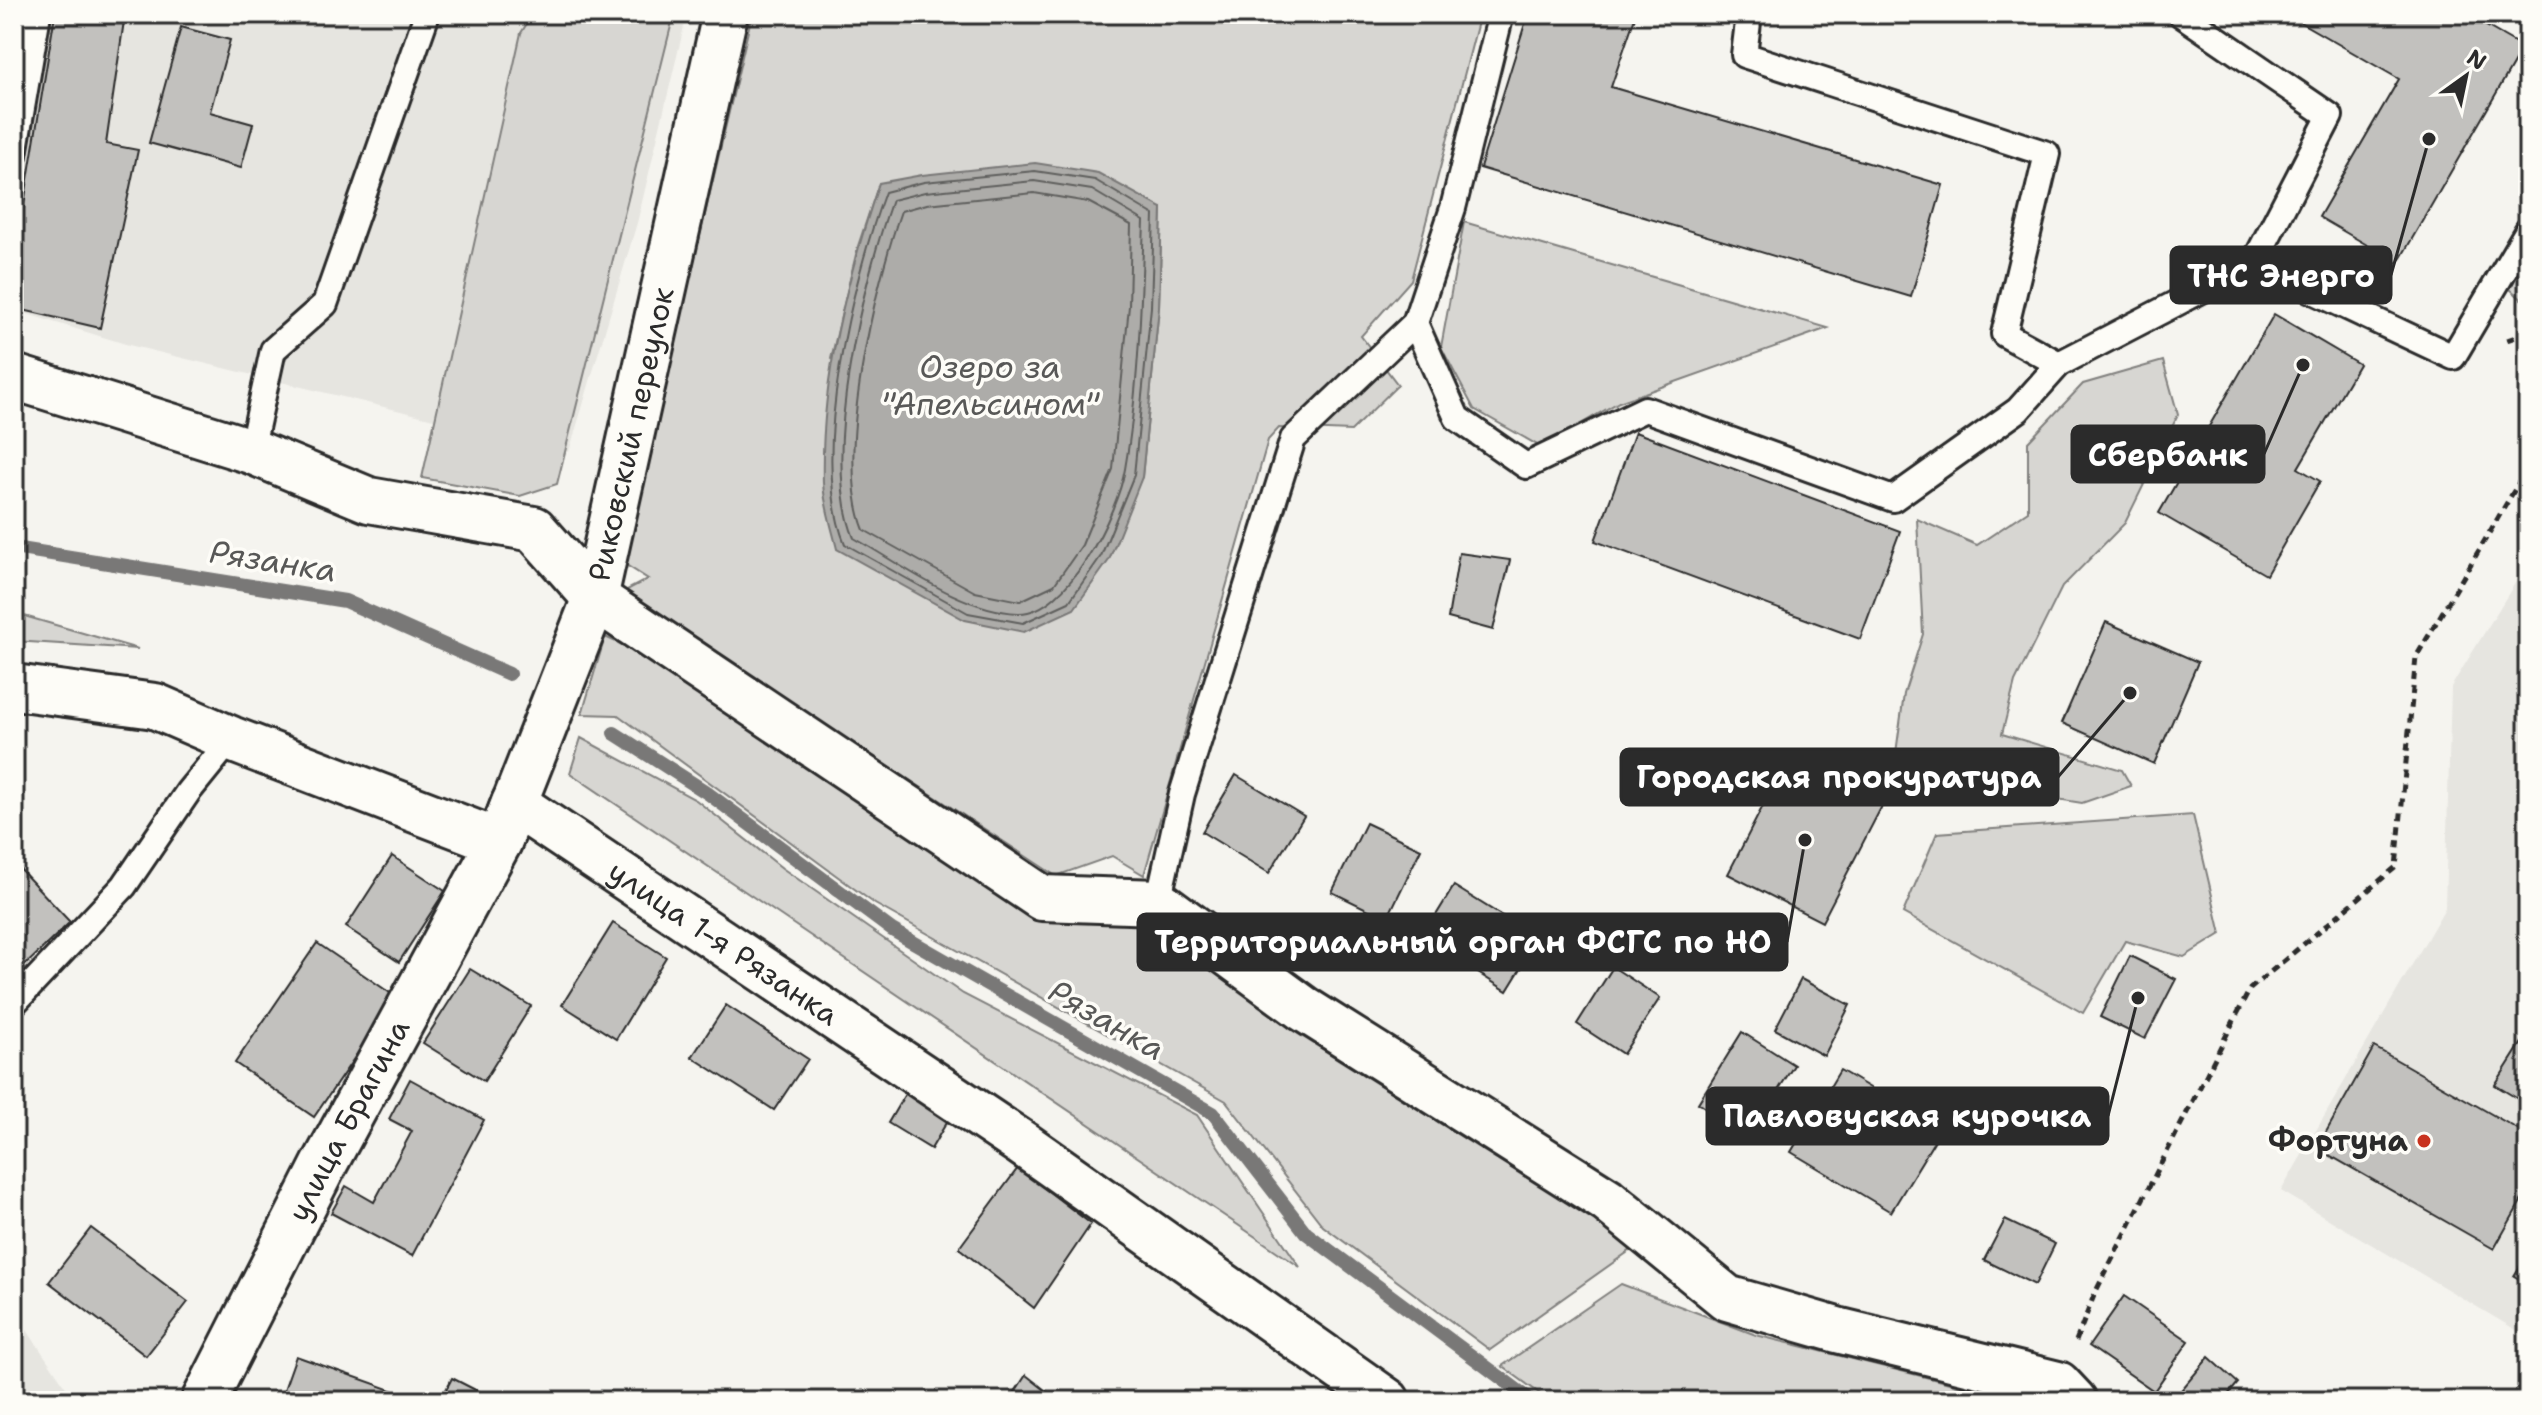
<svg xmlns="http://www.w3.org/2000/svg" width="2542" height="1415" font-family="'Shantell Sans',sans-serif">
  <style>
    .built { fill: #e6e5e0 }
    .green { fill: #d7d6d2; stroke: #81807e; stroke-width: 2; fill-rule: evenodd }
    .water { fill: #adaca9; stroke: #797877; stroke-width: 2 }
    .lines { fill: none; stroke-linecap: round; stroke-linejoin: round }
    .shore { stroke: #5f5f5d; stroke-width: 2 }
    .stream { stroke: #797877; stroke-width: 14 }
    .building { fill: #c2c1be; stroke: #2b2b2b; stroke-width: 2 }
    .service-casing { stroke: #2b2b2b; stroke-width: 30 }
    .minor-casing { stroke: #2b2b2b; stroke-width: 50 }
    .path { stroke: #2b2b2b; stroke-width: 5; stroke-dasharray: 8 6; stroke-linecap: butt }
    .service { stroke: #fdfcf7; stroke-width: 24 }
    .minor { stroke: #fdfcf7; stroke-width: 44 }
    .poi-dot { fill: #c8321e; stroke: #fdfcf7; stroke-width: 3 }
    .labels { text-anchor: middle; stroke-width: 7; stroke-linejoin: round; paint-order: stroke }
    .street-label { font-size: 30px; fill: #2b2b2b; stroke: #fdfcf7 }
    .poi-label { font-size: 30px; font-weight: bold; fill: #2b2b2b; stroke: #fdfcf7; text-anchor: end }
    .water-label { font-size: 32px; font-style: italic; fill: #585857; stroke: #fdfcf7 }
    .leader { fill: none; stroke: #2b2b2b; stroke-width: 3 }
    .callout-dot { fill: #2b2b2b; stroke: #fdfcf7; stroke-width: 3 }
    .callout { fill: #2b2b2b; stroke: #2b2b2b; stroke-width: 3 }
    .callout-label { font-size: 32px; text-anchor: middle; font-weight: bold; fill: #fff }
  </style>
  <rect width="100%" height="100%" fill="#f5f4ef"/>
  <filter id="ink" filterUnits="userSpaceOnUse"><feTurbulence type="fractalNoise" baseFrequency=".0125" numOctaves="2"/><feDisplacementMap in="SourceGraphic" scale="16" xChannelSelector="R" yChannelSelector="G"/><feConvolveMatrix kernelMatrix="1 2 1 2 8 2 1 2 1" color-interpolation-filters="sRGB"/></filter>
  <g filter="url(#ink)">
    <g class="built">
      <path d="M14 14H687L637 223 569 452 129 345 14 310Z"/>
      <path d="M2528 562V1337L2281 1191 2445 908 2451 687Z"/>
      <path d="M14 1311 75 1401H14Z"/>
    </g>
    <g class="green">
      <path d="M533 14H674L557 484 520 496 422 478 521 33Z"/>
      <path d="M752 14H1480L1411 280 1361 336 1398 385 1351 431 1279 428 1268 440 1144 875 1112 856 1056 876 623 592 648 579 623 563ZM879 183 1162 208 1159 307 1142 477 831 359 858 246Z"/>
      <path d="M1464 222 1828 328 1619 402 1541 447 1474 409 1441 347Z"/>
      <path d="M2528 255V305L2510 289Z"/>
      <path d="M2163 361 2178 415 2125 523 2062 587 2015 682 2002 734 2122 770 2131 786 2082 803 1946 781 1896 753 1904 694 1923 634 1917 519 1977 545 2028 511V442L2083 384Z"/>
      <path d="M14 613 138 649 14 641Z"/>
      <path d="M605 637 665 664 1041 912 1152 926 1382 1081 1638 1245 1490 1350 1323 1226 1226 1101 875 904 618 715 582 714Z"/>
      <path d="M581 738 696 800 782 868 963 994 1197 1115 1300 1267 570 773Z"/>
      <path d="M2193 815 2221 934 2184 957 2125 941 2083 1013 1903 913 1937 833Z"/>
      <path d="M1621 1284 1756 1335 2022 1401H1550L1502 1366Z"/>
    </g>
    <path class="water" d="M1035 163 1098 173 1162 208 1159 307 1142 477 1109 560 1074 609 1024 632 965 620 837 549C832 528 824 504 823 483 820 381 847 279 879 183L922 175Z"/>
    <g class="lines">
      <g class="shore">
        <path d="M1035 171 1095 180 1154 215 1151 307 1134 475 1101 556 1069 602 1023 623 968 613 845 544C809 457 853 279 885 192L924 182Z"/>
        <path d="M1034 181 1092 190 1144 221C1141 303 1139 388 1125 469 1118 511 1068 615 1018 613 960 610 904 566 854 538 820 456 863 282 892 200L925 192Z"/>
        <path d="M1034 193 1088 202 1131 225 1129 306 1113 469 1082 545 1054 585 1020 601 975 592 864 530C834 456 875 286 901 211L927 204Z"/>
      </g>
      <g class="stream">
        <path d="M14 548 345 601 509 674"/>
        <path d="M614 733 706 792 892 930 1213 1113 1306 1233 1532 1401"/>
      </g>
    </g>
    <g class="building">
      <path d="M55 14H125L106 144 138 150 100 328 14 308V265Z"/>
      <path d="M1528 14H1636L1611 87 1943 185 1911 297 1480 168Z"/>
      <path d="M2286 14H2465L2523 47 2398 263 2319 217 2399 79Z"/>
      <path d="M181 27 230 40 210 112 253 124 241 168 149 143Z"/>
      <path d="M2274 314 2359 364 2298 468 2320 481 2266 575 2159 513Z"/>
      <path d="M1635 432 1900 531 1860 639 1595 541Z"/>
      <path d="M1459 553 1510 560 1493 630 1448 618Z"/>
      <path d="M2106 622 2198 662 2154 764 2062 723Z"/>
      <path d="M1788 757 1882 806 1822 922 1728 874Z"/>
      <path d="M1236 775 1304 816 1269 873 1202 832Z"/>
      <path d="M1366 823 1421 849 1387 919 1332 892Z"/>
      <path d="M392 856 445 891 399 962 346 927Z"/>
      <path d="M19 868 70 922 14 976V873Z"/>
      <path d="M1454 886 1539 939 1507 991 1422 938Z"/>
      <path d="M613 923 666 957 616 1039 562 1005Z"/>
      <path d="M317 943 396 997 314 1117 235 1063Z"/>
      <path d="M2130 956 2176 979 2145 1039 2100 1017Z"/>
      <path d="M1613 967 1660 998 1623 1054 1577 1024Z"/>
      <path d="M470 969 531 1006 484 1081 423 1043Z"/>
      <path d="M1801 979 1850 1005 1824 1056 1775 1029Z"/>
      <path d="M726 1005 808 1059 774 1110 692 1057Z"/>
      <path d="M1742 1032 1794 1065 1750 1135 1698 1103Z"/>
      <path d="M2528 1033V1105L2495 1085Z"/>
      <path d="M2374 1047 2528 1135V1189L2494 1249 2317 1148Z"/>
      <path d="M1840 1070 1941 1130 1891 1212 1791 1152Z"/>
      <path d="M915 1077 958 1103 931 1149 888 1123Z"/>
      <path d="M410 1079 484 1120 412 1256 331 1213 346 1186 374 1202 412 1131 389 1119Z"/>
      <path d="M1018 1168 1091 1224 1034 1308 959 1248Z"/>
      <path d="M2005 1220 2055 1244 2035 1285 1984 1260Z"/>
      <path d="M91 1228 188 1302 146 1356 49 1282Z"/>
      <path d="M2528 1253V1284L2514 1276Z"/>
      <path d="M2124 1296 2189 1341 2154 1391 2089 1346Z"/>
      <path d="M296 1356 406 1395 404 1401H280Z"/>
      <path d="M2209 1357 2238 1383 2227 1396 2233 1401H2172Z"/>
      <path d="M1026 1375 1059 1401H1009Z"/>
      <path d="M452 1378 497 1401H440Z"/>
    </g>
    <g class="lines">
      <g class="service-casing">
        <g id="service">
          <path d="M1749 14 1744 55 2047 154 2004 334 2059 364"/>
          <path d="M2181 14 2330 116 2254 263"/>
          <path d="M14 155 38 14"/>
          <path d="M1415 323 1457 418 1526 466 1645 409 1893 499 2018 410 2059 364 2254 263 2453 357 2528 230"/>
          <path d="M251 451 273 350 325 304 427 14"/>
          <path d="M1158 902 1182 794 1293 439 1415 323 1453 208 1501 14"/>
          <path d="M14 1003 124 886 188 792 231 739"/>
        </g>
      </g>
      <g class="minor-casing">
        <g id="minor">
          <path d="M14 377 251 451 369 500 534 529 595 598 1042 898 1158 902 1304 1009 1607 1200 1727 1298 1837 1330 2058 1384 2074 1401"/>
          <path id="s1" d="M14 687 155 706 231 739 499 842 514 803 1023 1144 1387 1401"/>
          <path id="s2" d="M204 1401 324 1165 499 842 595 598 725 14"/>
        </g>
      </g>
      <g class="path">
        <path d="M2507 340 2528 333"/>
        <path d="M2076 1341 2095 1293 2250 989 2396 867 2416 657 2528 467"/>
      </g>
      <use href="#service" class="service"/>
      <use href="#minor" class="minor"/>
    </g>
  </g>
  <circle class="poi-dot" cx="2424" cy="1141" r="8"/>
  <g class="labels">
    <g class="street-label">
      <text dy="10" stroke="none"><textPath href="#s2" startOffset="1062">Риковский переулок</textPath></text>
      <text dy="10" stroke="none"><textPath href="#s1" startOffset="806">улица 1-я Рязанка</textPath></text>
      <text dy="10" stroke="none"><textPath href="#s2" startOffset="316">улица Брагина</textPath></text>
    </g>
    <g class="poi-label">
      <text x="2408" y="1151">Фортуна</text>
    </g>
    <g class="water-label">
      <text x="990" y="378">Озеро за<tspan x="990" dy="37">"Апельсином"</tspan></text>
      <text transform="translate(273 561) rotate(9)" y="11">Рязанка</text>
      <text transform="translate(1107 1020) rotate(30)" y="11">Рязанка</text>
    </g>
  </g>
  <path class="leader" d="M2429 139L2391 275M2303 365L2264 454M2130 693L2058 777M1805 840L1787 942M2138 998L2108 1116"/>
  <g class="callout-dot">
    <circle cx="2429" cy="139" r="8"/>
    <circle cx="2303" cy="365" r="8"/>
    <circle cx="2130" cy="693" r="8"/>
    <circle cx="1805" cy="840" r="8"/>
    <circle cx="2138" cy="998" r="8"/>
  </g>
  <g class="callout">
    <rect x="2171" y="247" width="220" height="56" rx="8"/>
    <rect x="2072" y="426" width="192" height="56" rx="8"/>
    <rect x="1621" y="749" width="437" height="56" rx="8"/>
    <rect x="1138" y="914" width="649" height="56" rx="8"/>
    <rect x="1707" y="1088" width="401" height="56" rx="8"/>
  </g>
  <g class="callout-label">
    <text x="2281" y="287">ТНС Энерго</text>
    <text x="2168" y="466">Сбербанк</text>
    <text x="1839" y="788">Городская прокуратура</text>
    <text x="1463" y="953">Территориальный орган ФСГС по НО</text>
    <text x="1907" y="1127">Павловуская курочка</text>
  </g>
  <rect width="2542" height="1415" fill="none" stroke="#fdfcf7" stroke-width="48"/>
  <rect x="24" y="24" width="2494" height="1367" fill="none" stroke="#2b2b2b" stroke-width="3" filter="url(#ink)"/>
  <g transform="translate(2466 76) rotate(33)" stroke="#fdfcf7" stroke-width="6" paint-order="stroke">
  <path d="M0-6L14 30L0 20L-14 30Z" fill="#2b2b2b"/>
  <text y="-12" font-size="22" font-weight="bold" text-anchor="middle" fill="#2b2b2b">N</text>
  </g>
</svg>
